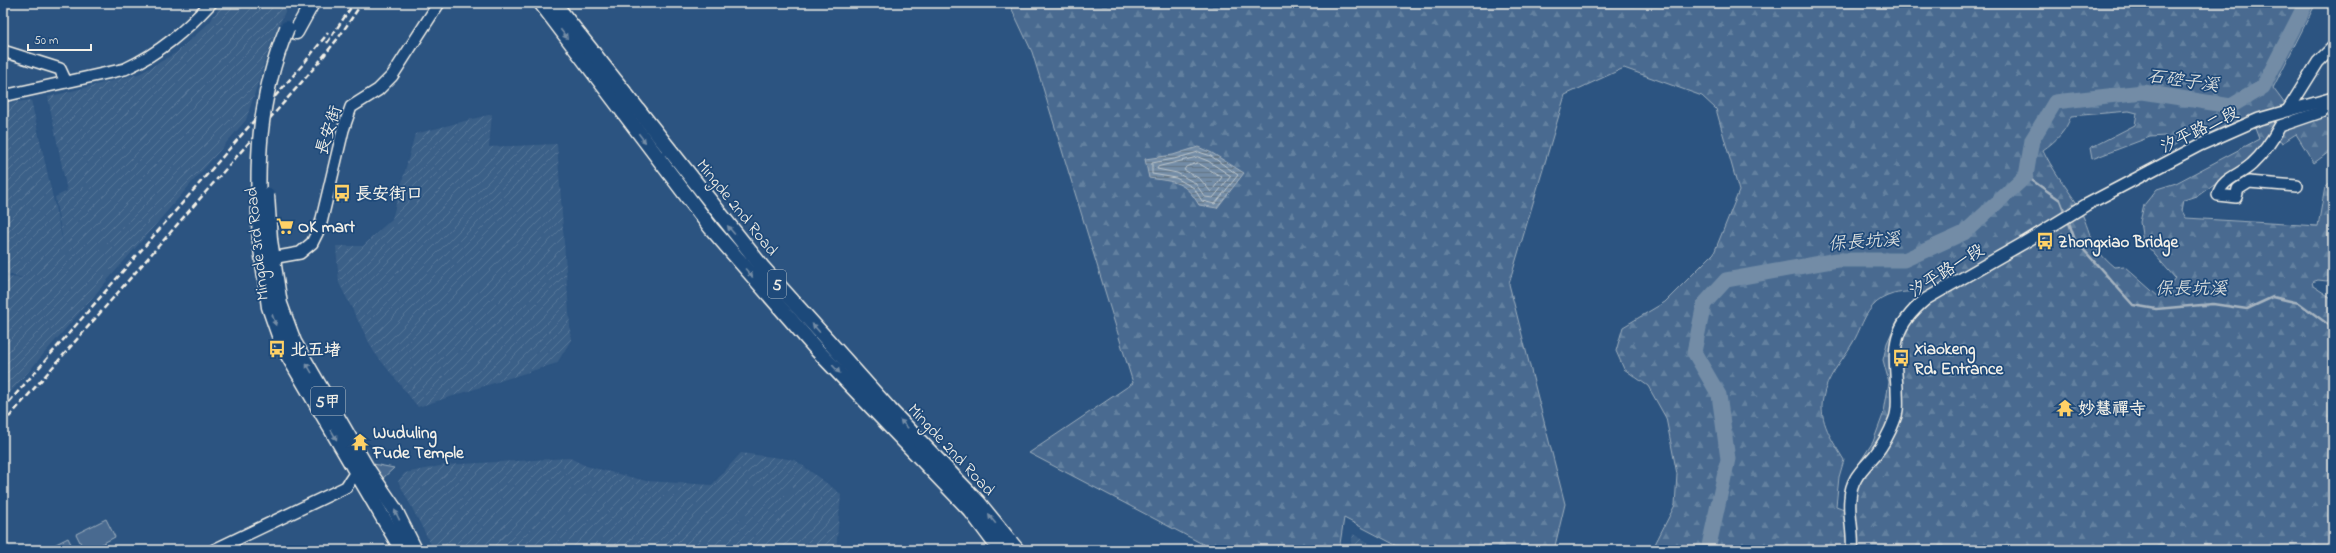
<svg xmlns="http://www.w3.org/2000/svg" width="2336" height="553" font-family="'Indie Flower','LXGW WenKai TC',sans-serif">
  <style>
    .industrial { fill: url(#industrial-furrows) }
    .green { fill: #496b90; stroke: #9eaebc }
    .forest { fill: url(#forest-firs); stroke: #9eaebc; fill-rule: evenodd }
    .water { fill: url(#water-rules); stroke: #a7b4c0 }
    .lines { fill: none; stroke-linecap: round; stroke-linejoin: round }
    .shore { stroke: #c0c9ce; stroke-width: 1 }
    .stream { stroke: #a7b4c0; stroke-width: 2.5 }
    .river { stroke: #738ca6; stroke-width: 15 }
    .minor-casing { stroke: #f4f1e8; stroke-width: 14 }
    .major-casing { stroke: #f4f1e8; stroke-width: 17 }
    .minor { stroke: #1f4a7a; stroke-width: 11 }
    .major { stroke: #1f4a7a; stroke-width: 14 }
    .rail { stroke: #f4f1e8; stroke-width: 2.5; stroke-dasharray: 6 3; stroke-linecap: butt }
    .major-bridge-casing { stroke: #f4f1e8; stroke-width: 17; stroke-linecap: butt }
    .major-bridge { stroke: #1f4a7a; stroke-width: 14 }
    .oneway { fill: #748da6 }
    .labels { text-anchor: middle; stroke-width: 3.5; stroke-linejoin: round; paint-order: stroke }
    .shield { fill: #1f4a7a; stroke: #b4bfc7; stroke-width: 1 }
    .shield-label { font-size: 16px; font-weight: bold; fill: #f4f1e8 }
    .street-label { font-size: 17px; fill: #f4f1e8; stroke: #1f4a7a }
    .poi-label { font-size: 17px; font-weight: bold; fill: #f4f1e8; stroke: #1f4a7a; text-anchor: start }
    .water-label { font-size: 18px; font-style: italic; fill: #dadddb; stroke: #1f4a7a }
  </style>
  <defs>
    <pattern id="industrial-furrows" width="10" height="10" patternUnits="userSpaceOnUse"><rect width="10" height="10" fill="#3b6088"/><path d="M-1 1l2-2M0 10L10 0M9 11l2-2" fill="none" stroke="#587799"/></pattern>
    <pattern id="forest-firs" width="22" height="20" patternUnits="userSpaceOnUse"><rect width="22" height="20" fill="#496b90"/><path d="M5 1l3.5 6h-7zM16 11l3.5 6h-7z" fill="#6481a0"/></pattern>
    <pattern id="water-rules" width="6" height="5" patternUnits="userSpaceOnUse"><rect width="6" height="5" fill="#738ca6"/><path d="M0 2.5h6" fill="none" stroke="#647484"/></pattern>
  </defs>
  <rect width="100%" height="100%" fill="#2c5481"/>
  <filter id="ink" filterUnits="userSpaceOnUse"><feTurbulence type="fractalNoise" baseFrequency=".025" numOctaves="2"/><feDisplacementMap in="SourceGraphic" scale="8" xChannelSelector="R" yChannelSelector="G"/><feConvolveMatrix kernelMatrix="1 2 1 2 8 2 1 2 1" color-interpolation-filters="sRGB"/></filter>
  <g filter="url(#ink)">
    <g class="industrial">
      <path d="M222 3H289L271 42 246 120 3 401V277L24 278 3 273V104L31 100 64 247 55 197 67 191 48 97 139 74 176 53 210 22Z"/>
      <path d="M492 114 489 147 557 144 571 340 557 363 418 407 374 352 339 283 336 246H363L392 219 415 134Z"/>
      <path d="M741 453 795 460 841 494 836 550H434L398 481 405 473 445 465 570 458 586 466 646 481 712 485Z"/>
      <path d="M1353 534 1381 550H1350Z"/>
    </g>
    <g class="green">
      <path d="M373 464 394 468 382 479Z"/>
      <path d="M106 519 115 537 90 550H84L76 534Z"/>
      <path d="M68 538 74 550H44Z"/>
    </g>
    <path class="forest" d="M1009 3H2316L2273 88 2294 116 2323 107 2330 124H2333V149L2314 163 2296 134 2282 143 2268 134 2254 155 2199 195 2184 200 2182 211 2186 218 2318 226 2325 187 2333 180V276L2327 281 2318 280 2312 282 2313 286 2333 299V550H1652L1675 505 1677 474 1666 418 1648 386 1624 369 1616 351 1623 327 1665 302 1714 253 1739 191 1716 109 1702 96 1624 68 1565 95 1509 284 1565 504 1554 550H1405L1344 518 1339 550H1214L1029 453 1133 383 1032 52ZM2129 111 2137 113 2135 125 2090 148 2092 159 2150 137 2165 136 2173 146 2192 134H2208L2250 115 2259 139 2176 183 2157 189 2144 205 2140 222 2143 241 2175 278 2160 298 2124 266 2114 267C2086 244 2092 229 2076 202 2064 184 2052 169 2043 150 2056 141 2066 131 2071 116ZM1921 291 1897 321 1887 343 1883 360 1889 382 1884 412 1873 442 1854 471 1844 509 1836 506 1839 477 1844 460C1833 442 1818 420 1823 398 1826 378 1842 361 1852 344 1861 330 1863 314 1877 302 1890 292 1904 292 1921 291Z"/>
    <path class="water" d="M1198 147 1212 153 1244 173 1217 208 1199 205C1185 181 1175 182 1149 178L1145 159 1173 155Z"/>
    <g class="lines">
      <g class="shore">
        <path d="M1199 152 1211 156 1238 175 1215 204 1202 201 1194 188 1176 178 1152 174V163L1174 159Z"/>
        <path d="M1198 157 1208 161 1231 176 1213 198 1205 197 1195 183 1177 173 1157 169 1158 167Z"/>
        <path d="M1198 163 1222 177 1211 192 1200 179 1184 170 1186 167Z"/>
      </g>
      <g class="stream">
        <path d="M2026 176 2060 200 2065 213"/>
        <path d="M2068 220 2075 240 2133 305 2156 309 2213 304 2247 309 2273 297 2299 303 2333 328"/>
      </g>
      <path class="river" d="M1708 550 1728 459 1719 395 1694 352 1704 304 1726 280 1837 260H1904L1964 233 2026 176 2032 140 2055 102 2143 92 2231 106 2263 87 2306 3"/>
      <g class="minor-casing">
        <g id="minor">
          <path d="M3 51 60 69 66 82"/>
          <path d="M3 96 125 69C160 53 185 31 211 3"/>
          <path d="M2288 110 2318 62 2333 47"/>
          <path d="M2297 186 2249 182 2238 189 2236 197 2218 195C2222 178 2241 175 2252 164 2265 152 2272 141 2280 126L2321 112 2333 99"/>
          <path d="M266 259 300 253 312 243 320 227 343 130 351 107 378 90 392 76 439 3"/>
          <path d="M214 550 346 487 360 466"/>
          <path d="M1852 550C1854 533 1848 515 1850 499 1851 478 1863 469 1875 455 1882 446 1890 432 1894 421 1899 411 1897 399 1897 388 1894 346 1891 328 1926 299L2022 244 2086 205 2200 145 2259 119 2333 98"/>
        </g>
      </g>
      <g class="major-casing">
        <g id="major">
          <path d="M541 3 711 228 817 350 971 511 1000 550"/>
          <path d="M554 3 763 268 890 410 978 502 1017 550"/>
          <path d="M296 32 312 3"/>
          <path d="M270 240 280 304 294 342 368 470 394 508 415 550"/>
          <path d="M260 241 269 307 283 347 402 550"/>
        </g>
      </g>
      <use href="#minor" class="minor"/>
      <use href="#major" class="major"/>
      <g class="rail">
        <path d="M327 43 354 3"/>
        <path d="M3 409 305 62 328 33"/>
        <path d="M3 424 314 68 339 37 362 3"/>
      </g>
      <g class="major-bridge-casing">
        <g id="major-bridge">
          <path d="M267 195 270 240"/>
          <path d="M260 241C256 164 257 101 287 28"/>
        </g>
      </g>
      <use href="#major-bridge" class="major-bridge"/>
    </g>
    <defs><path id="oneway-solid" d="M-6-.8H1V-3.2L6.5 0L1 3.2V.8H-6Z"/></defs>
    <g class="oneway">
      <use href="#oneway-solid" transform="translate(564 34) rotate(53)"/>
      <use href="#oneway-solid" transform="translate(642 138) rotate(53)"/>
      <use href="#oneway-solid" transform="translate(731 230) rotate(-130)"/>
      <use href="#oneway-solid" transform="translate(749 273) rotate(49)"/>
      <use href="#oneway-solid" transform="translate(274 320) rotate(71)"/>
      <use href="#oneway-solid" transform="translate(816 328) rotate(-132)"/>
      <use href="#oneway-solid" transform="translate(309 368) rotate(-120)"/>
      <use href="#oneway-solid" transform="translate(836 369) rotate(47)"/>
      <use href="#oneway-solid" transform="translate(904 424) rotate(-134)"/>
      <use href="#oneway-solid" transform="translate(334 435) rotate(60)"/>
      <use href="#oneway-solid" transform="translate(397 515) rotate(-116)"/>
      <use href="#oneway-solid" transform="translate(992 519) rotate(-129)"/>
    </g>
  </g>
  <defs>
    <g id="bus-bare" transform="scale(1.38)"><path d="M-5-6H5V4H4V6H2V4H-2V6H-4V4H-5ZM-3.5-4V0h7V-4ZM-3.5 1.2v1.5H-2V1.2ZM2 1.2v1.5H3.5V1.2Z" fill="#ffd166" stroke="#1f4a7a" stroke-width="2.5" paint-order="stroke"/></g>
    <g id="supermarket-bare" transform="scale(1.38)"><path d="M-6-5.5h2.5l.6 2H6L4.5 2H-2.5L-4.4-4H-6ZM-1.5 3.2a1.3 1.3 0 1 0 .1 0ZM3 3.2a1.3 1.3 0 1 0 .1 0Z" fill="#ffd166" stroke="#1f4a7a" stroke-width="2.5" paint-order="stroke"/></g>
    <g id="temple-bare" transform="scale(1.38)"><path d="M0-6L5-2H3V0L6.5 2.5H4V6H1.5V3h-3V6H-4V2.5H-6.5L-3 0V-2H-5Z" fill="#ffd166" stroke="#1f4a7a" stroke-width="2.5" paint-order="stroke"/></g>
  </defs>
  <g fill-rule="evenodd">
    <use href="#bus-bare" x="342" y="193"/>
    <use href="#supermarket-bare" x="285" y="226"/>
    <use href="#bus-bare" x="2045" y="241"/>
    <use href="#bus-bare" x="277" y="349"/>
    <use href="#bus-bare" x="1901" y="358"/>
    <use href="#temple-bare" x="2065" y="408"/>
    <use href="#temple-bare" x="360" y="442"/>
  </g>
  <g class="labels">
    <g class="shield">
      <rect x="768" y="270" width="18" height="28" rx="3"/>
      <rect x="311" y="387" width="34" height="28" rx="3"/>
    </g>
    <g class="shield-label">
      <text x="777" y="290">5</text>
      <text x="328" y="407">5甲</text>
    </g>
    <g class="street-label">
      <text transform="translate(2199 129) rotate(-26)" y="6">汐平路二段</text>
      <text transform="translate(328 130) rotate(-72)" y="6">長安街</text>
      <text transform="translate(738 207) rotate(51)" y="6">Mingde 2nd Road</text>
      <text transform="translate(256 244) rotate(-96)" y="6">Mingde 3rd Road</text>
      <text transform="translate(1946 270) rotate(-32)" y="6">汐平路一段</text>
      <text transform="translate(952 449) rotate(47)" y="6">Mingde 2nd Road</text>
    </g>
    <g class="poi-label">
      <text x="355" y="199">長安街口</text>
      <text x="298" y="232">OK mart</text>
      <text x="2058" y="247">Zhongxiao Bridge</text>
      <text x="1914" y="354">Xiaokeng<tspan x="1914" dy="20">Rd. Entrance</tspan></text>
      <text x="290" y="355">北五堵</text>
      <text x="2078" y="414">妙慧禪寺</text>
      <text x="373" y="438">Wuduling<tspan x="373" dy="20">Fude Temple</tspan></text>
    </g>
    <g class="water-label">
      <text transform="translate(2183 80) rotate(8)" y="6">石硿子溪</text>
      <text transform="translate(1864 241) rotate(-4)" y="6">保長坑溪</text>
      <text x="2191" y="294">保長坑溪</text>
    </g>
  </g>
  <rect width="2336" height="553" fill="none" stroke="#1f4a7a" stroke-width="16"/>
  <rect x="8" y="8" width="2320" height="537" fill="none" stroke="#f4f1e8" stroke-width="1.5" filter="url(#ink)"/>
  <path d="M28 44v6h63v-6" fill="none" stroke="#f4f1e8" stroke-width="2"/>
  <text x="34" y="44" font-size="12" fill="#f4f1e8" stroke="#1f4a7a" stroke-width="3" paint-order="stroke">50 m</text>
</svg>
